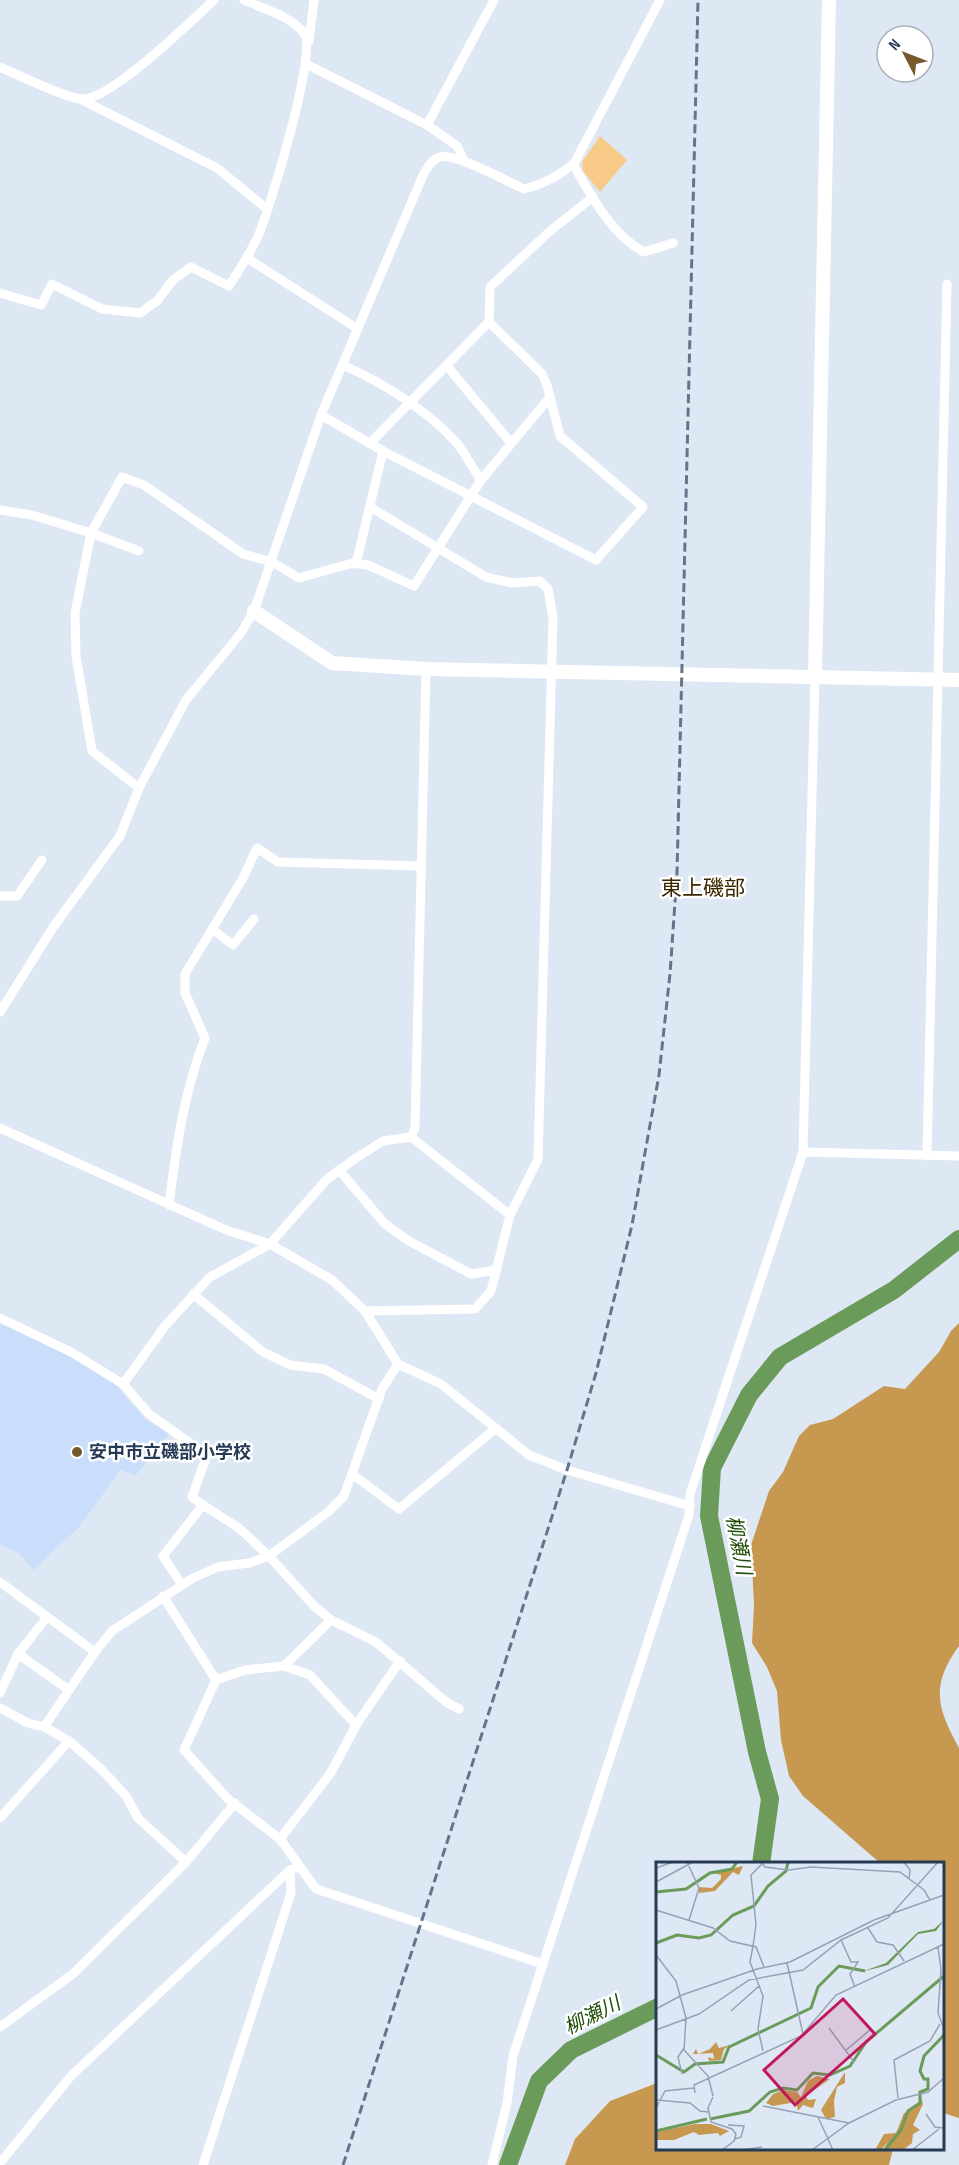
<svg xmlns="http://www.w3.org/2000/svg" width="959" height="2165" font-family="'Sofia Sans Condensed','Noto Sans JP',sans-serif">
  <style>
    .built { fill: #cadefc }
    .green { fill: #f7cb87 }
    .forest { fill: #c79950 }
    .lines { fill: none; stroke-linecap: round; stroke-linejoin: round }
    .river { stroke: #6b9b5a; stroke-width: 18 }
    .street { stroke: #fff; stroke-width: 9 }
    .secondary { stroke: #fff; stroke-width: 14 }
    .rail { stroke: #64748a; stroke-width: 3; stroke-dasharray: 9 4.5; stroke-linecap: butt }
    .poi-dot { fill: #75592b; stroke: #fff; stroke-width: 2 }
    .labels { text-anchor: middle; stroke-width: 5; stroke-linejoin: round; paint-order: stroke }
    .poi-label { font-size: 18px; font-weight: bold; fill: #273a55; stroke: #fff; text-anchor: start }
    .water-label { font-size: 20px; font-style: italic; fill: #1f4d07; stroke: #fff }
    .quarter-label { font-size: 21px; fill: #3a2600; stroke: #fff }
    .inset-river { fill: none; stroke: #6b9b5a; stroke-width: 3 }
    .inset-road { fill: none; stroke: #95a2b5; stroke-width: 1.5 }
    .view { fill: #c2185b; fill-opacity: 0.15; stroke: #c2185b; stroke-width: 3 }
    .inset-edge { fill: none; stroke: #273a55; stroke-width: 3 }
  </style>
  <rect width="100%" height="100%" fill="#dee8f5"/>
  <path class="built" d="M0 1321 69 1354 114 1383 145 1419 169 1434 135 1476 121 1470 78 1528 33 1570 21 1555 0 1544Z"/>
  <path class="green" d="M600 136 627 160 600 192 583 171 582 162Z"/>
  <g class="forest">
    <path d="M959 1323V1646C930 1686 937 1708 959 1748V2118L943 2113 942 1864 880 1863 803 1796 789 1776 781 1740 777 1691 767 1667 752 1643 754 1605 751 1545 769 1491 783 1472 799 1436 810 1425 833 1419 884 1386 905 1389 939 1352 951 1331Z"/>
    <path d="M657 2083 658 2148 893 2149 889 2165H565L575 2139 610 2101Z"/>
  </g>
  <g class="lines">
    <g class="river">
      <path d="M761 1864 770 1799 757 1752 709 1516 712 1468 749 1395 780 1357 894 1290 959 1239"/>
      <path d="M508 2165 539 2081 571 2050 658 2007"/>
    </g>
    <g class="street">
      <path d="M309 41 314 0"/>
      <path d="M306 64 427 125 457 146 465 162"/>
      <path d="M0 67C19 75 64 98 82 99 111 100 190 22 214 0"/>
      <path d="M82 100 217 168 267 209"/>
      <path d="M427 125 494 0"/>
      <path d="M573 164C591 195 611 235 644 252L673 243"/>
      <path d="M247 258 358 329"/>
      <path d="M0 293 41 305 52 284 102 309 140 313 157 301 173 280 191 267 229 286C240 269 251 252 259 234 270 207 318 52 304 33 291 16 263 9 244 0"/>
      <path d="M489 322 490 287 550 231 593 197"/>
      <path d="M447 366 511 443"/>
      <path d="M321 415 383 451 596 560 643 507 560 436 547 385 542 374 489 322 371 442"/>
      <path d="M481 480 550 397"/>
      <path d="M0 510 32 515 91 533 122 477 144 485 243 554 272 562 299 578 353 563 368 565 414 586 481 480C472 468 465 452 455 441 423 407 385 384 343 365"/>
      <path d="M356 564 383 451"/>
      <path d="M139 788 92 751 76 656 75 613 91 533 139 551"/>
      <path d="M0 896H17L42 860"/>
      <path d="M212 929 233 945 254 919"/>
      <path d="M0 1012 54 926 120 836 139 788 186 700 241 633 254 611 321 415 424 173C428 167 432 159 440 157 455 152 508 182 524 189 544 184 560 176 575 162L660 0"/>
      <path d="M0 1128 226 1230 270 1244 332 1280 365 1311 398 1364 441 1384 529 1455 567 1470 690 1506"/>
      <path d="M411 1137 415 1128 426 669"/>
      <path d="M803 1152 959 1156"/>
      <path d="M927 1156 947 284"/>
      <path d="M339 1170 385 1224 409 1241 471 1274 497 1270"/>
      <path d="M169 1205C176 1148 184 1092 205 1038L185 993V974L243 878 257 848 278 862 421 866"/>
      <path d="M193 1294 263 1352 290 1365 324 1369 379 1399"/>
      <path d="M365 1311 475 1309 491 1291 510 1215 538 1159 553 618 548 589 540 581 512 583 486 577 370 507"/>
      <path d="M0 1318 71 1352 123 1384 165 1326 210 1277 270 1244 327 1179 353 1160 383 1141 411 1137 510 1215"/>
      <path d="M123 1384 149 1414 204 1453 205 1461 192 1497 203 1505 163 1556 182 1585"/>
      <path d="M352 1474 399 1509 496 1428"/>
      <path d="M203 1505 239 1528 269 1556 314 1606 331 1620 376 1642 446 1702 459 1709"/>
      <path d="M0 1582 95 1652"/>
      <path d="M163 1596 216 1680"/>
      <path d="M331 1620 284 1666 245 1670 216 1680 184 1750 228 1799 280 1839 316 1889 543 1964"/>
      <path d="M18 1654 69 1690"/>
      <path d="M284 1666 310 1675 356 1725"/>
      <path d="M0 1693 18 1654 47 1617"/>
      <path d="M0 1708 28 1723 44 1727 69 1741 101 1769 126 1796 138 1818 186 1862"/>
      <path d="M44 1727 95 1652 112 1631 193 1578 218 1567 249 1563 269 1556 328 1512 344 1496 382 1389 398 1364"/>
      <path d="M0 1818 69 1741"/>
      <path d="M280 1839 330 1774 358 1722 400 1661"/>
      <path d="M0 2027 74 1973 186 1862 235 1803"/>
      <path d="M0 2163 71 2076 290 1870 300 1867"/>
      <path d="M203 2165 291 1893 290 1870"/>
      <path d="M492 2165 507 2103 513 2056 689 1515 690 1494 803 1152 815 676"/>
    </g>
    <g class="secondary">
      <path d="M254 611 332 663 426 669 959 680"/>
      <path d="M815 676 829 0"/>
    </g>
    <path class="rail" d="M343 2165 567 1470 596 1373 632 1225 659 1075 670 974 677 873 698 0"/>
  </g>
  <circle class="poi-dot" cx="77" cy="1452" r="6"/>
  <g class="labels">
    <g class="poi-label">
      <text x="89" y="1458">安中市立磯部小学校</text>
    </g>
    <g class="water-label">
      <text transform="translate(739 1545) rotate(79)" y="7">柳瀬川</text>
      <text transform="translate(592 2015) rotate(-27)" y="7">柳瀬川</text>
    </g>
    <g class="quarter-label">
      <text x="703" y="895">東上磯部</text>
    </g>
  </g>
  <g transform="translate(656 1862)">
    <rect width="288" height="288" fill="#dee8f5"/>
    <path d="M87 4 83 13 77 10 59 29 43 31V25L56 26 65 17V13L57 11ZM60 180 63 186 74 183 68 187 65 198 53 199 52 195 58 197 57 191 37 192 40 187 42 192 54 187ZM189 210V221L181 225 178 239 179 255 170 257 165 248ZM161 214 174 217 150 234 152 238 160 237 157 246 147 243 142 249 140 240 117 244 110 241 117 232 128 228 141 230 145 235 152 219ZM265 235 267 242 257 263 264 268 257 272 256 281 247 288H227L232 280 225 288H219L228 272 240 271 248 251 258 247ZM39 262H55L73 269 64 274 62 271 43 273 38 270 18 278H0V270Z" fill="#c79950"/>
    <path d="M288 58 280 69 262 72 232 103 205 110 230 101 262 70 278 67Z" fill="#6b9b5a"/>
    <path class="inset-river" d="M0 30 30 27 54 11 76 7 81 0M0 81 21 73 43 76 55 73 77 53 98 44 112 24 130 9 132 0M0 193 28 210 39 202 67 200 73 185 155 146 162 125 183 104 209 109M54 257 93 249 114 230 127 226 141 228 157 211 174 213 194 204 210 180 288 114M0 269 51 257M229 288 245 268 252 249 264 241V230L272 227V217H268L264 209 268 194 288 173"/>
    <path class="inset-road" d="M31 0 43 26 33 58M105 0 109 5 133 8 155 5 244 10 268 28 274 38M248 0 254 8 253 17M0 6 17 0M0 20 37 0M0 48 57 66 74 79 100 85 108 105M212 66 221 80 237 83 248 99M185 78 195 100H202L194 112 199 125M97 84 94 100 107 134 102 167 107 189M97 84 100 63 95 13 106 2M282 85 285 107 282 151 288 167M0 93 20 119 30 156M131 101 147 172M0 147 26 133 101 107 134 100 218 58 288 33M75 149 103 124M30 157 28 188 52 214 57 234M173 166 198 200M0 168 43 152 93 118 147 108 185 78 232 56 282 0M189 189 215 167M26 212 22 195 28 186M39 231 38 223 145 174 180 133 288 82M57 235 52 246 55 260 76 267 80 272 78 279 66 288M242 236 238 198 274 179 284 162M0 238 34 241 44 249 52 250M107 244 193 261M0 246 9 229 38 226M270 252 279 265 288 266M162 255 177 288M72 263 88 264 85 275 79 277M86 288 106 285M156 288 193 261 240 238 272 230 288 216M256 288 283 267"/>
    <path class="view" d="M187 137 219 172 139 243 108 208Z"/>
    <rect width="288" height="288" class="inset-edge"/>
  </g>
  <g transform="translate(905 54) rotate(312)"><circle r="28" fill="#ffffff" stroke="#a9b0bb" stroke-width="1.5"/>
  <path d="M0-4.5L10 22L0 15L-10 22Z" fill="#75592b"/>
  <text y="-9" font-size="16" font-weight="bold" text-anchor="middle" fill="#273a55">N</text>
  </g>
</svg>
